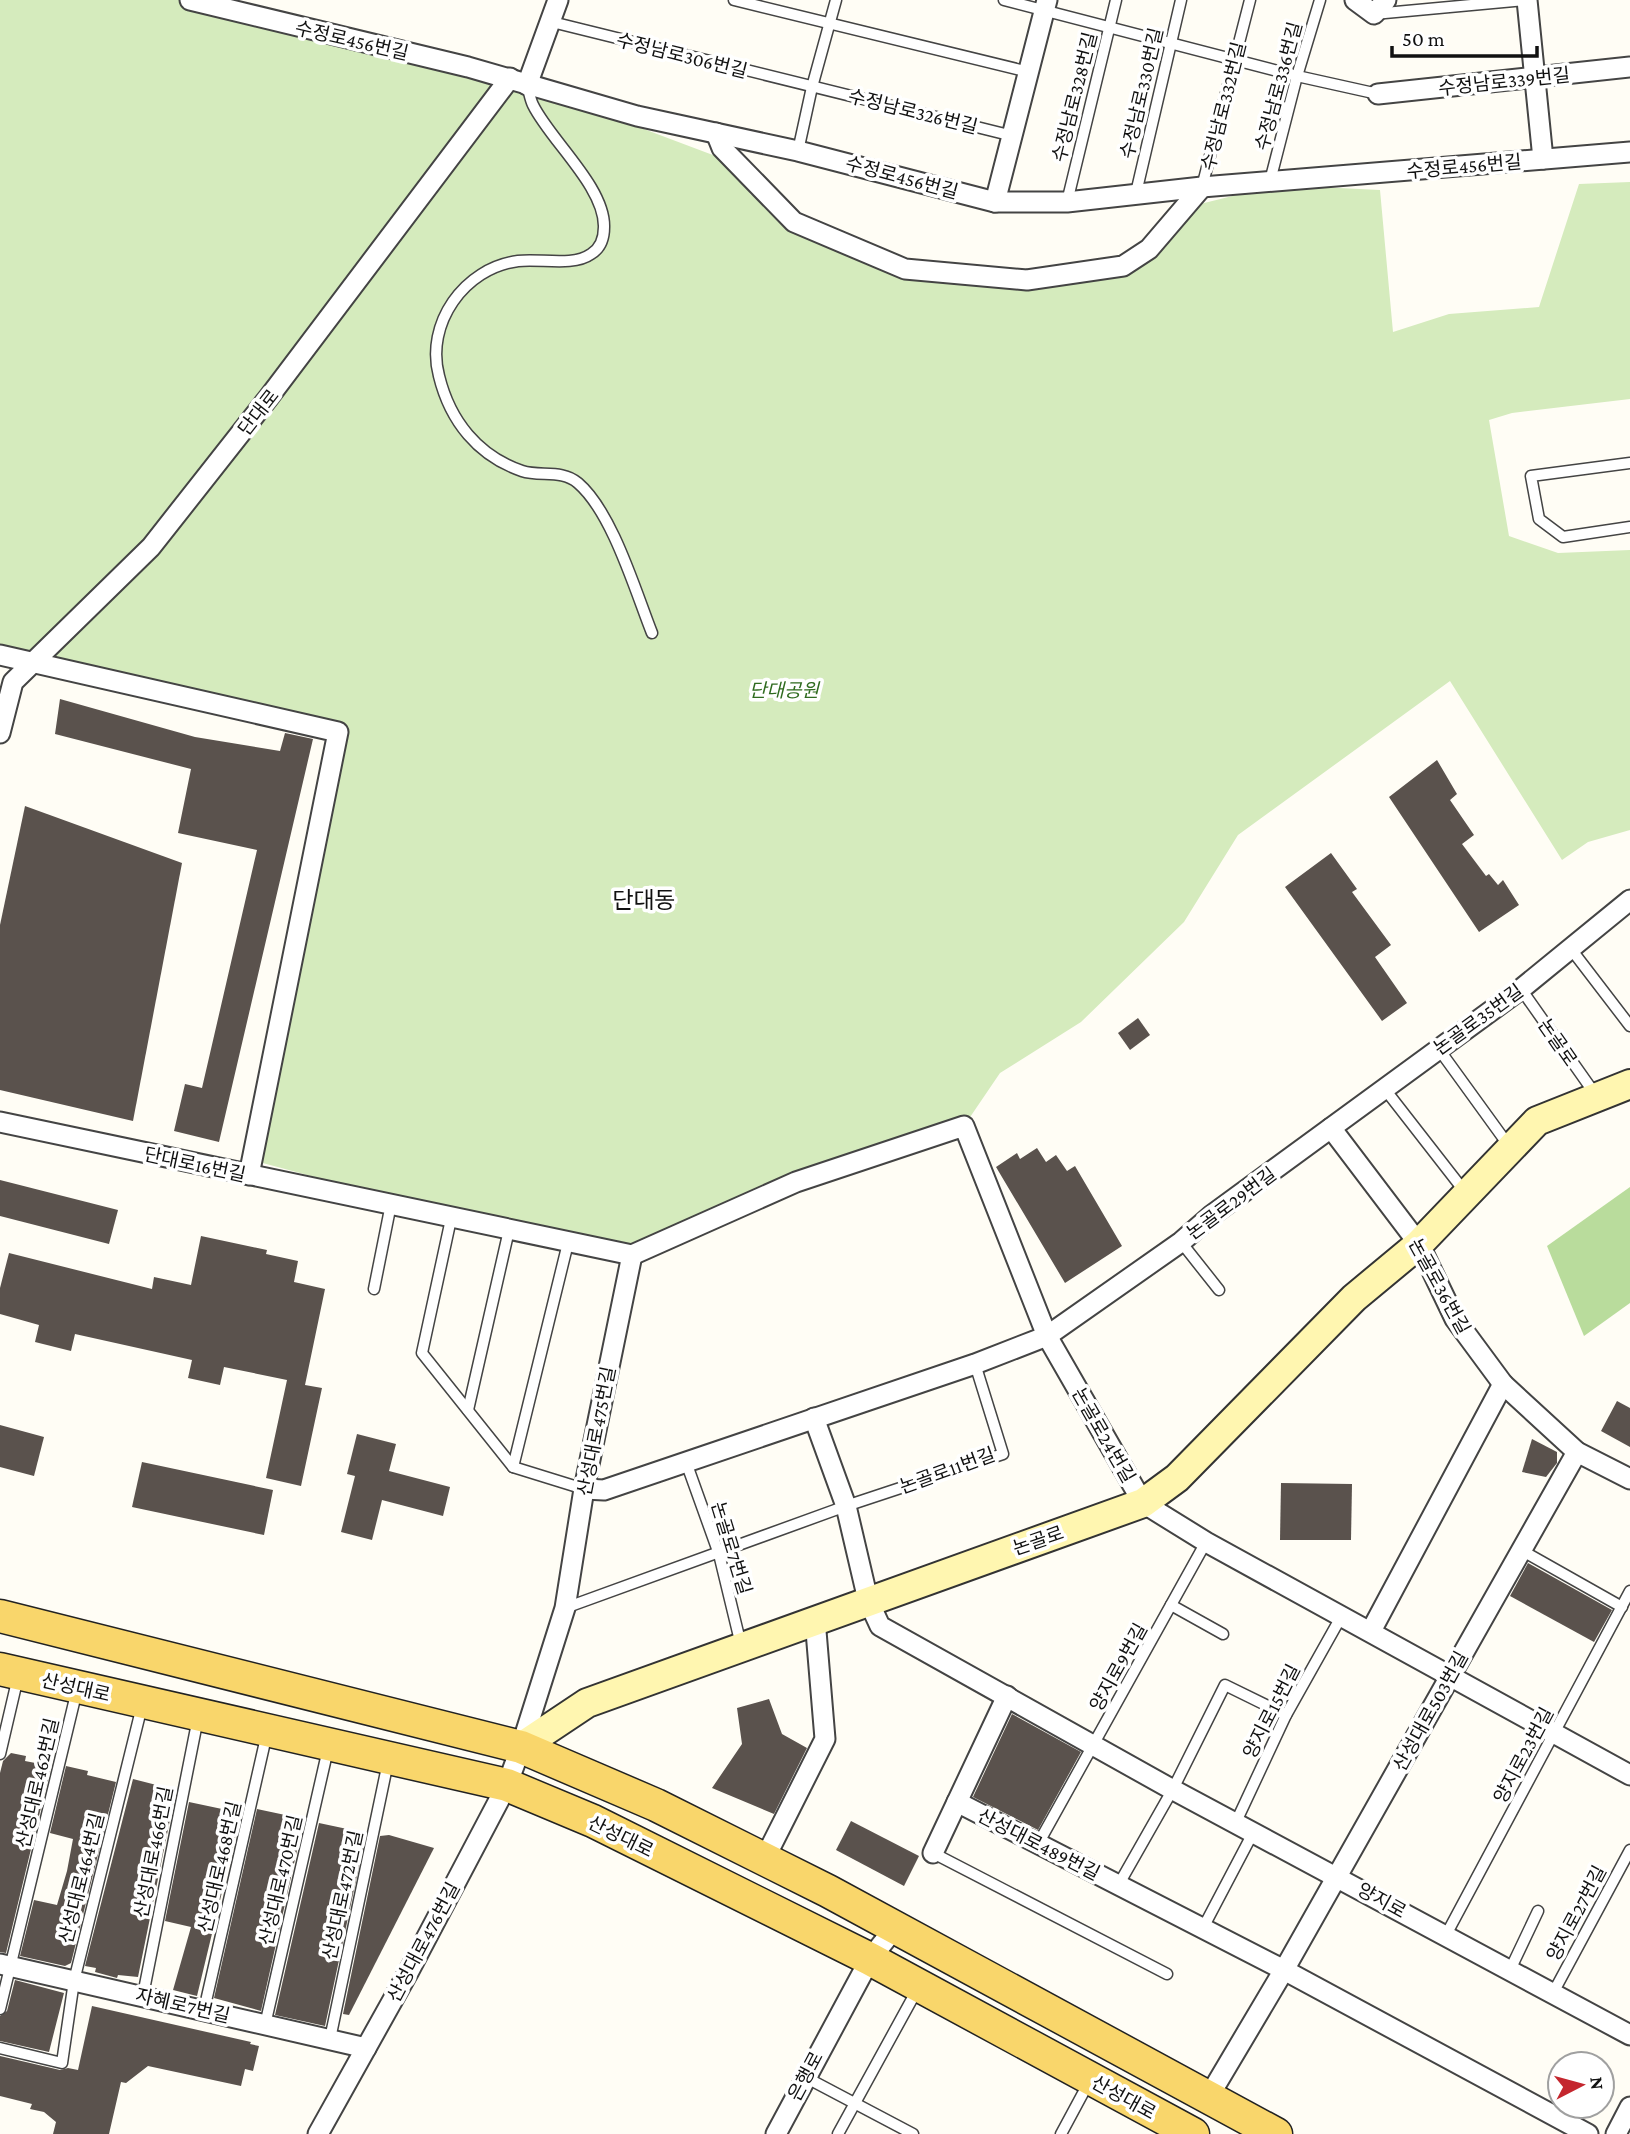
<svg xmlns="http://www.w3.org/2000/svg" width="1630" height="2134" font-family="'Crimson Pro','Noto Sans KR',serif">
  <style>
    .green { fill: #d5ebbd }
    .forest { fill: #b9dc9c }
    .building { fill: #5a524d }
    .lines { fill: none; stroke-linecap: round; stroke-linejoin: round }
    .lane-casing { stroke: #444; stroke-width: 13 }
    .street-casing { stroke: #444; stroke-width: 23 }
    .secondary-casing { stroke: #333; stroke-width: 32 }
    .primary-casing { stroke: #222; stroke-width: 35 }
    .lane { stroke: #fff; stroke-width: 10 }
    .street { stroke: #fff; stroke-width: 19 }
    .secondary { stroke: #fff6b0; stroke-width: 28 }
    .primary { stroke: #f9d66b; stroke-width: 32 }
    .labels { text-anchor: middle; stroke-width: 7; stroke-linejoin: round; paint-order: stroke }
    .street-label { font-size: 19px; fill: #111; stroke: #fff }
    .park-label { font-size: 19px; font-style: italic; fill: #2f6b1f; stroke: #fff }
    .quarter-label { font-size: 23px; fill: #111; stroke: #fff }
  </style>
  <rect width="100%" height="100%" fill="#fffdf5"/>
  <path class="green" d="M0 0H199L527 85 742 166 750 194 794 222 905 269 1027 280 1123 266 1192 206 1277 185 1380 190 1393 332 1449 314 1539 307 1579 184 1630 182V399L1512 413 1489 420 1509 536 1558 553 1630 550V830L1588 842 1562 860 1450 681 1238 835 1184 922 1081 1022 1000 1073 964 1126 632 1255 523 1233 259 1162 346 728 0 653Z"/>
  <path class="forest" d="M1630 1187V1303L1584 1336 1547 1246Z"/>
  <g class="building">
    <path d="M60 699 195 737 280 751 285 733 313 739 219 1142 174 1131 185 1084 202 1088 257 850 178 833 191 769 55 734Z"/>
    <path d="M1437 760 1457 794 1450 800 1474 835 1462 844 1486 876 1489 874 1498 885 1503 880 1519 905 1479 932 1389 797Z"/>
    <path d="M25 806 182 863 133 1121 0 1090V925Z"/>
    <path d="M1331 853 1357 889 1352 892 1391 945 1375 957 1407 1003 1382 1021 1285 887Z"/>
    <path d="M1138 1018 1150 1035 1130 1050 1118 1033Z"/>
    <path d="M1037 1148 1046 1162 1056 1155 1067 1171 1075 1166 1122 1246 1065 1283 996 1167 1017 1153 1020 1159Z"/>
    <path d="M0 1180 118 1210 109 1244 0 1216Z"/>
    <path d="M201 1236 267 1250 266 1254 298 1261 294 1282 325 1289 305 1385 322 1388 301 1486 266 1478 287 1380 224 1367 220 1385 188 1378 192 1360 75 1334 71 1351 35 1342 39 1325 0 1314V1288L9 1253 152 1289 154 1277 191 1285Z"/>
    <path d="M1617 1401 1630 1408V1447L1601 1431Z"/>
    <path d="M0 1425 44 1437 34 1476 0 1467Z"/>
    <path d="M357 1434 396 1444 389 1471 450 1487 443 1516 382 1500 372 1540 341 1532 355 1476 347 1474Z"/>
    <path d="M1532 1439 1557 1452V1463L1546 1477 1522 1472Z"/>
    <path d="M142 1462 273 1490 264 1535 132 1507Z"/>
    <path d="M1281 1483 1352 1484 1351 1540H1280Z"/>
    <path d="M1528 1563 1612 1610 1594 1642 1510 1596Z"/>
    <path d="M769 1699 782 1734 807 1748 774 1814 712 1788 742 1744 737 1708Z"/>
    <path d="M1012 1714 1081 1752 1038 1830 973 1797Z"/>
    <path d="M11 1753 26 1756 25 1761 51 1766 6 1953 0 1952V1773L3 1761Z"/>
    <path d="M66 1766 88 1771 87 1775 116 1782 71 1963 65 1966 20 1956 34 1900 57 1905 67 1871 73 1839 50 1833Z"/>
    <path d="M133 1779 176 1790 138 1977 118 1975 117 1978 95 1972 96 1968 85 1966Z"/>
    <path d="M189 1802 241 1813 197 1996 173 1990 191 1927 165 1921Z"/>
    <path d="M257 1809 304 1819 261 2011 214 1998Z"/>
    <path d="M851 1821 919 1856 904 1886 836 1850Z"/>
    <path d="M319 1823 366 1833 325 2026 275 2015Z"/>
    <path d="M389 1835 434 1848 349 2015 343 2014 380 1836Z"/>
    <path d="M15 1980 64 1993 49 2052 0 2041V2016L7 2011Z"/>
    <path d="M92 2006 251 2042 250 2044 259 2046 253 2071 245 2069 241 2086 148 2066 126 2083 121 2082 109 2134H53L56 2122 44 2112 30 2109 32 2104 0 2096V2056L60 2070 68 2068 78 2070Z"/>
  </g>
  <g class="lines">
    <g class="lane-casing">
      <g id="lane">
        <path d="M734 0 1029 72"/>
        <path d="M1004 0 1297 76 1378 94"/>
        <path d="M1374 14 1525 0"/>
        <path d="M552 22 1013 136"/>
        <path d="M527 85C529 91 530 99 533 105 550 140 605 187 604 227 604 238 601 248 591 254 573 267 539 258 518 261 464 268 425 324 439 376 450 421 478 456 522 471 540 477 562 469 578 483 612 512 635 590 652 633"/>
        <path d="M798 151 812 87 836 0"/>
        <path d="M1270 181 1297 76 1320 0"/>
        <path d="M1202 187 1250 0"/>
        <path d="M1136 193 1181 0"/>
        <path d="M1067 202 1116 0"/>
        <path d="M1630 463 1531 476 1539 519 1563 537 1630 527"/>
        <path d="M1571 949 1630 1026"/>
        <path d="M1521 989 1595 1094"/>
        <path d="M1438 1048 1509 1146"/>
        <path d="M1384 1088 1465 1192"/>
        <path d="M451 1219 422 1353 513 1467 584 1489"/>
        <path d="M1181 1242 1219 1290"/>
        <path d="M374 1289 391 1204"/>
        <path d="M468 1410 509 1230"/>
        <path d="M686 1462 719 1554 741 1645"/>
        <path d="M513 1467 568 1243"/>
        <path d="M1521 1550 1622 1607"/>
        <path d="M1171 1605 1223 1634"/>
        <path d="M565 1608 846 1506 1003 1454 975 1364"/>
        <path d="M0 1754 18 1677"/>
        <path d="M1236 1822 1286 1715 1341 1617"/>
        <path d="M1038 1844 1206 1542"/>
        <path d="M933 1853 1167 1974"/>
        <path d="M1119 1884 1173 1789 1225 1685 1286 1715"/>
        <path d="M1203 1928 1254 1831"/>
        <path d="M1446 1935 1630 1591"/>
        <path d="M1510 1970 1538 1911"/>
        <path d="M1553 1993 1630 1850"/>
        <path d="M143 1995 198 1718"/>
        <path d="M0 2009 77 1690"/>
        <path d="M204 2010 267 1733"/>
        <path d="M265 2025 328 1749"/>
        <path d="M330 2039 388 1762"/>
        <path d="M0 2048 62 2063 74 1981 142 1706"/>
        <path d="M805 2077 913 2134"/>
        <path d="M838 2134 917 1990"/>
        <path d="M1061 2134 1089 2082"/>
      </g>
    </g>
    <g class="street-casing">
      <g id="street">
        <path d="M190 0 468 67 637 116 798 151 995 202H1067L1202 187 1630 152"/>
        <path d="M1355 0 1374 14 1386 0"/>
        <path d="M1527 0 1543 159"/>
        <path d="M527 85 558 0"/>
        <path d="M1378 94 1630 67"/>
        <path d="M716 133 722 148 794 222 905 269 1027 280 1123 266 1149 249 1202 187"/>
        <path d="M995 202 1047 0"/>
        <path d="M0 655 338 732 249 1175"/>
        <path d="M0 733 13 682 151 547 269 397 510 78"/>
        <path d="M0 1122 632 1255"/>
        <path d="M1331 1128 1419 1244 1455 1319 1503 1384 1577 1452 1630 1479"/>
        <path d="M632 1255 796 1182 964 1126 1047 1336 1143 1503 1206 1542 1630 1775"/>
        <path d="M814 1418 846 1506 868 1600 880 1626 1166 1786 1630 2035"/>
        <path d="M584 1489 604 1490 975 1364 1047 1336 1181 1242 1212 1215 1521 989 1630 900"/>
        <path d="M1371 1631 1503 1384"/>
        <path d="M957 1802 1284 1970 1588 2134"/>
        <path d="M933 1853 1007 1696"/>
        <path d="M764 1860 825 1739 815 1619"/>
        <path d="M0 1964 366 2048"/>
        <path d="M1208 2098 1284 1970 1577 1452"/>
        <path d="M318 2134 409 1971 507 1785 521 1747 565 1608 584 1489 632 1255"/>
        <path d="M776 2134 870 1959 894 1929"/>
        <path d="M1616 2134 1630 2107"/>
      </g>
    </g>
    <g class="secondary-casing">
      <path id="secondary" d="M521 1747 587 1703 1143 1503 1177 1478 1354 1298 1419 1244 1537 1121 1630 1084"/>
    </g>
    <g class="primary-casing">
      <g id="primary">
        <path d="M0 1616 521 1747 656 1805 828 1891 1276 2134"/>
        <path d="M0 1669 507 1785 593 1821 870 1959 1193 2134"/>
      </g>
    </g>
    <use href="#lane" class="lane"/>
    <use href="#street" class="street"/>
    <use href="#secondary" class="secondary"/>
    <use href="#primary" class="primary"/>
  </g>
  <g class="labels">
    <g class="street-label">
      <text transform="translate(352 40) rotate(13)" y="7">수정로456번길</text>
      <text transform="translate(682 55) rotate(14)" y="7">수정남로306번길</text>
      <text transform="translate(1504 81) rotate(-6)" y="7">수정남로339번길</text>
      <text transform="translate(1278 86) rotate(-75)" y="7">수정남로336번길</text>
      <text transform="translate(1141 93) rotate(-77)" y="7">수정남로330번길</text>
      <text transform="translate(1074 97) rotate(-76)" y="7">수정남로328번길</text>
      <text transform="translate(1223 106) rotate(-76)" y="7">수정남로332번길</text>
      <text transform="translate(913 111) rotate(14)" y="7">수정남로326번길</text>
      <text transform="translate(1464 166) rotate(-5)" y="7">수정로456번길</text>
      <text transform="translate(902 177) rotate(15)" y="7">수정로456번길</text>
      <text transform="translate(258 412) rotate(-52)" y="7">단대로</text>
      <text transform="translate(1478 1019) rotate(-36)" y="7">논골로35번길</text>
      <text transform="translate(1558 1042) rotate(55)" y="7">논골로</text>
      <text transform="translate(195 1164) rotate(12)" y="7">단대로16번길</text>
      <text transform="translate(1231 1203) rotate(-37)" y="7">논골로29번길</text>
      <text transform="translate(1440 1286) rotate(61)" y="7">논골로36번길</text>
      <text transform="translate(596 1431) rotate(-79)" y="7">산성대로475번길</text>
      <text transform="translate(1104 1435) rotate(60)" y="7">논골로24번길</text>
      <text transform="translate(947 1470) rotate(-20)" y="7">논골로11번길</text>
      <text transform="translate(1038 1540) rotate(-19)" y="7">논골로</text>
      <text transform="translate(732 1548) rotate(73)" y="7">논골로7번길</text>
      <text transform="translate(1118 1667) rotate(-61)" y="7">양지로9번길</text>
      <text transform="translate(76 1687) rotate(13)" y="7">산성대로</text>
      <text transform="translate(1271 1711) rotate(-63)" y="7">양지로15번길</text>
      <text transform="translate(1430 1711) rotate(-61)" y="7">산성대로503번길</text>
      <text transform="translate(1523 1755) rotate(-62)" y="7">양지로23번길</text>
      <text transform="translate(37 1783) rotate(-77)" y="7">산성대로462번길</text>
      <text transform="translate(621 1836) rotate(26)" y="7">산성대로</text>
      <text transform="translate(1039 1844) rotate(27)" y="7">산성대로489번길</text>
      <text transform="translate(153 1852) rotate(-79)" y="7">산성대로466번길</text>
      <text transform="translate(219 1867) rotate(-77)" y="7">산성대로468번길</text>
      <text transform="translate(81 1878) rotate(-76)" y="7">산성대로464번길</text>
      <text transform="translate(280 1880) rotate(-77)" y="7">산성대로470번길</text>
      <text transform="translate(342 1895) rotate(-78)" y="7">산성대로472번길</text>
      <text transform="translate(1382 1900) rotate(29)" y="7">양지로</text>
      <text transform="translate(1576 1913) rotate(-62)" y="7">양지로27번길</text>
      <text transform="translate(423 1942) rotate(-62)" y="7">산성대로476번길</text>
      <text transform="translate(183 2005) rotate(13)" y="7">자혜로7번길</text>
      <text transform="translate(805 2076) rotate(-62)" y="7">은행로</text>
      <text transform="translate(1124 2097) rotate(29)" y="7">산성대로</text>
    </g>
    <g class="park-label">
      <text x="784" y="697">단대공원</text>
    </g>
    <g class="quarter-label">
      <text x="644" y="908">단대동</text>
    </g>
  </g>
  <g transform="translate(1581 2085) rotate(84)"><circle r="33" fill="#ffffff" stroke="#a0a0a0" stroke-width="2"/>
  <path d="M0-5L12 26L0 18L-12 26Z" fill="#c4262e"/>
  <text y="-10" font-size="19" font-weight="bold" text-anchor="middle" fill="#111111">N</text>
  </g>
  <path d="M1392 46v10h145v-10" fill="none" stroke="#111111" stroke-width="3.5"/>
  <text x="1402" y="46" font-size="21" fill="#111111" stroke="#ffffff" stroke-width="5" paint-order="stroke">50 m</text>
</svg>
